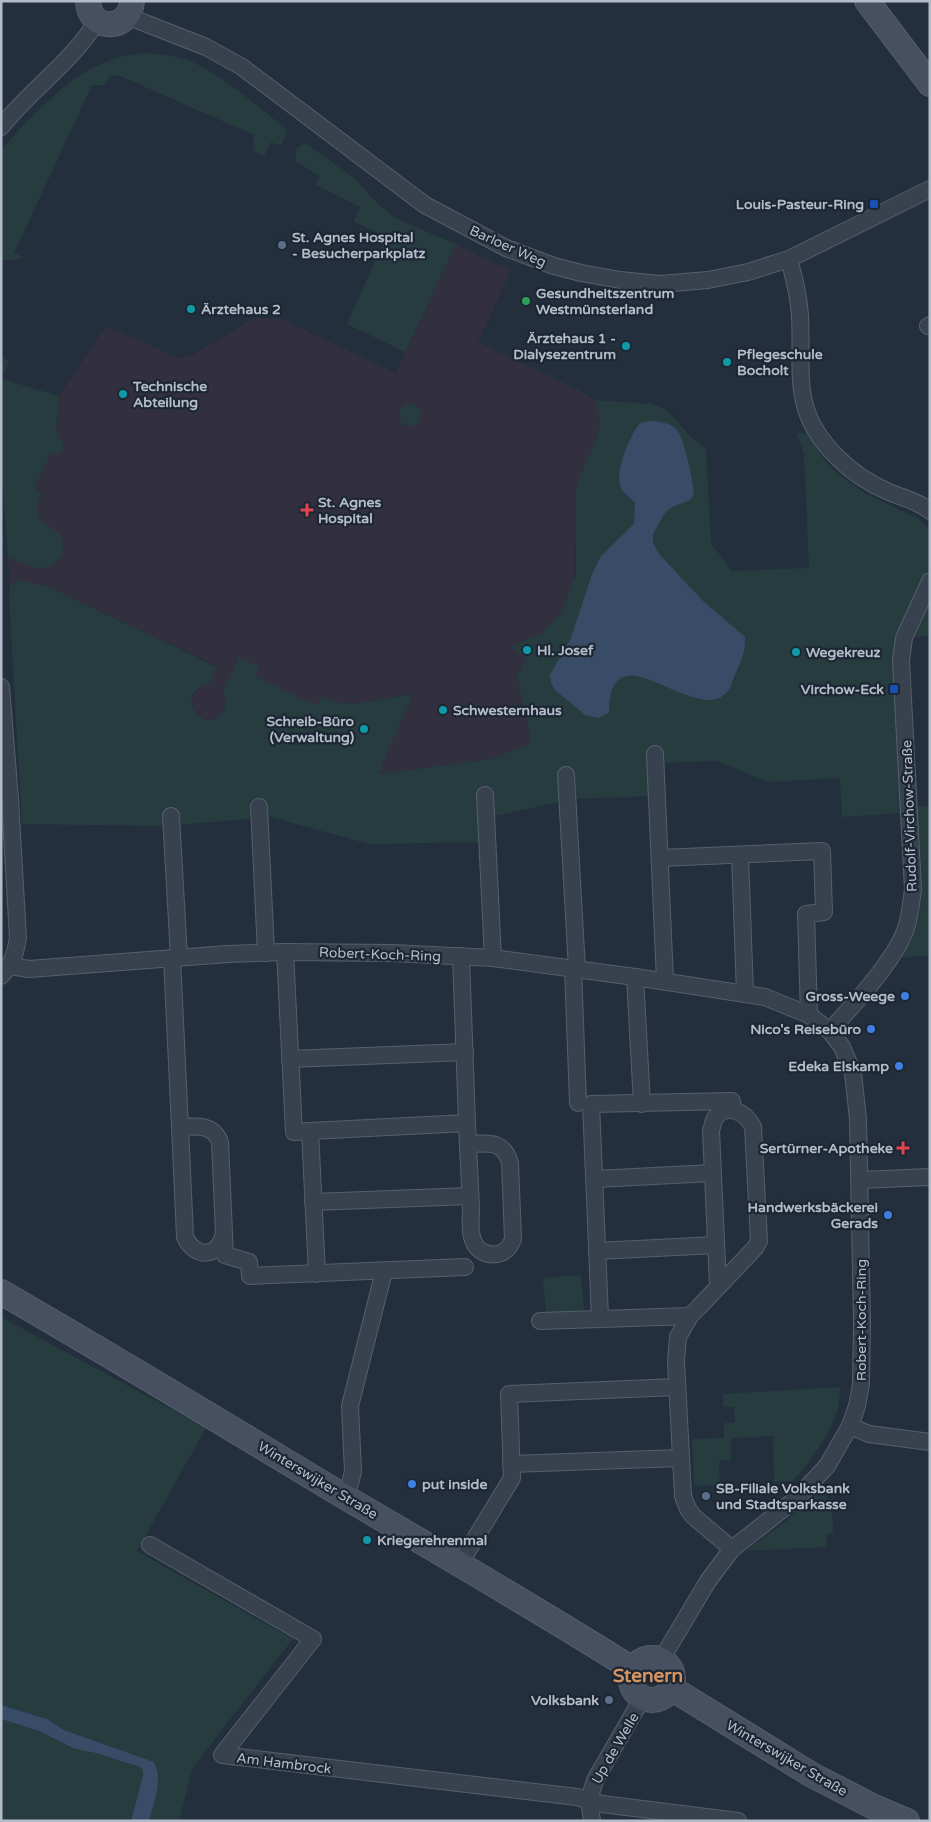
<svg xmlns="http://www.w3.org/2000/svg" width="931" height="1822" font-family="'Varela Round',sans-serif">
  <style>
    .medical { fill: #32303f }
    .green { fill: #263c3f }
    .water { fill: #394c67 }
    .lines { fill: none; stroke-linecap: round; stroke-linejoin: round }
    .street-casing { stroke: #565f6c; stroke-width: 18 }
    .secondary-casing { stroke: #565f6c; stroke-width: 26 }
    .street { stroke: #38414e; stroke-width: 16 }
    .secondary { stroke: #465061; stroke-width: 24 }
    .transit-dot { fill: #1a4fb4; stroke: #1d2633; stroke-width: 2 }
    .service-dot { fill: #5c6f8a; stroke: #1d2633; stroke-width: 2 }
    .leisure-dot { fill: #2e9e5b; stroke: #1d2633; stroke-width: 2 }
    .culture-dot { fill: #0f9aa8; stroke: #1d2633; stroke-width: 2 }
    .health-dot { fill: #e0444e; stroke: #1d2633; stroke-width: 2 }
    .shop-dot { fill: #3f7fe0; stroke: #1d2633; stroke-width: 2 }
    .labels { text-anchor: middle; stroke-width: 4.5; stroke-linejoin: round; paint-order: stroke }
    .poi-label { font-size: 14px; font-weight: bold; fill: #b4bcc9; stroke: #1d2633; text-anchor: start }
    .street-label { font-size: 14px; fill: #b4bcc9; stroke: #1d2633 }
    .district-label { font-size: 19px; font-weight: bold; fill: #d59563; stroke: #1d2633 }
  </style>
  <rect width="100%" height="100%" fill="#242f3e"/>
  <path class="medical" d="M456 244 477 255 511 270 478 342 581 391 594 400 600 416 598 435 578 479 574 582 561 612 526 659 517 676 531 743 492 759 377 774 412 694 354 704 334 702 322 696 317 706 255 676 239 657 223 692 226 703 222 714 211 720 203 719 197 715 193 710 192 698 198 688 209 685 217 666 47 586 17 580 10 585 8 557 37 568 50 566 59 559 44 523 38 514 37 505 41 493 34 488 52 451 56 430 59 396 106 326 172 355 181 358 191 356 253 319 267 318 281 319 396 373Z"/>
  <g class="green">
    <path d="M145 53C160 54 176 56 190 61 220 73 261 109 287 130L281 146 271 142 264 156 253 150 254 135 118 75 110 76 104 85H92L14 253 23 257 17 260H1V150L5 145C33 115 68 76 108 61 119 56 133 55 145 53Z"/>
    <path d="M305 143 353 177 378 204 395 218 456 244 405 352 347 324 386 237 354 222 360 207 316 185 320 176 295 161 297 148Z"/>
    <path d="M1 357 9 361 2 379 59 396 56 430 64 447 59 455 52 452 34 488 41 493C39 501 35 509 39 516 44 526 56 527 61 537 69 553 55 569 38 568 29 567 17 560 8 557L1 463Z"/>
    <path d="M594 400 651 404 667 410 690 436 706 448 711 543 732 571 809 568 804 453 796 433 808 434 827 464 845 479 864 493 919 519 930 530V565L898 636 903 813 842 817 840 778 767 782 718 761 661 763 653 796 573 799 485 818 486 842 369 844 271 817 165 826 22 824 9 597 10 585 17 580 47 586 217 667 209 685C170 691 206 740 223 711 227 705 226 699 223 692L239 657 259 667 255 676 316 705 322 696 334 702 354 704 413 694 378 774 492 759 531 743 517 676 526 659 511 646 542 634 561 612 576 575V493L578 479 598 436 600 416Z"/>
    <circle cx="410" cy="415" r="11"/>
    <path d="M929 603 930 636 915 637Z"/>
    <path d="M918 806H930V955L901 958C909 943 917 928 920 911 925 877 918 840 918 806Z"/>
    <path d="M581 1275 584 1311 546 1314 543 1278Z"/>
    <path d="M1 1317 206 1428 137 1551 293 1639 193 1767 179 1821H149L157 1791 140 1757 64 1730 47 1719 1 1705Z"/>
    <path d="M841 1387C839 1396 839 1406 836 1414 827 1439 810 1461 793 1481L774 1482 773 1436 731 1438V1460L719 1461 720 1485 694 1486 692 1439 724 1438V1423L735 1422 734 1406 723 1407V1394Z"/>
    <path d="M823 1485 832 1514 834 1534H826L827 1547 745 1551 789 1519Z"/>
    <path d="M1 1719 39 1731 75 1749 96 1753 140 1767 143 1770V1775L131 1821H1Z"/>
  </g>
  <g class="water">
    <path d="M651 421C660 421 670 423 677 430 684 437 693 482 694 493L690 500 670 508 664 514 653 534V543L659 554 702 600 745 637C746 653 740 663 734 677 732 681 731 688 728 691 697 730 609 623 609 713L598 718 585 715 555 690 551 682 550 675 571 638 592 574 601 556 634 524 635 502C630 498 624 494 621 488 614 473 630 435 640 423Z"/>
    <path d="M1 1705 47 1719 64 1730 154 1762C163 1780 154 1802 149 1821H131L143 1775V1770L140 1767 96 1753 75 1749 39 1731 1 1719Z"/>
  </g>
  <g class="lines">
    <g class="street-casing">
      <g id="street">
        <path d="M127 16 206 47 242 67 425 205 506 248 554 266 581 273 620 280 660 284 708 280 748 272 789 259 930 189"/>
        <path d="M1 127C31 89 72 62 97 21"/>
        <path d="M789 259C794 277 799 297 800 316 803 375 790 411 838 458 852 472 870 484 889 492 903 498 918 501 930 511"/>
        <path d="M928 326 930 325"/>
        <path d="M1 687 10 799 18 938C15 955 13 963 1 976"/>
        <path d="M655 754 665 981"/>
        <path d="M566 775 577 969"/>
        <path d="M485 795 493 958"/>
        <path d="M259 807 266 953"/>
        <path d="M171 816 179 957"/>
        <path d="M740 855 745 994"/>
        <path d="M660 858 822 851 824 912 806 914 809 1015"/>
        <path d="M285 952 294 1132 310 1131 317 1274"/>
        <path d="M461 956 467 1123C468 1152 470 1180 471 1209 471 1218 469 1231 473 1240 477 1252 489 1257 501 1253 508 1250 511 1245 513 1239L510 1163C503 1140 489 1143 468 1144"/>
        <path d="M172 958 180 1127"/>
        <path d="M10 966 29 969 228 954 285 952 392 953 493 958 635 977 765 997 809 1015 830 1031 842 1047 853 1073 858 1119 862 1323 861 1384 857 1406 850 1426 827 1466 797 1498 732 1549 708 1581 661 1660"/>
        <path d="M573 968 578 1103"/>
        <path d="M635 977 642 1104"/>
        <path d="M830 1031C853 1005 892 964 905 931 910 918 911 904 913 889L901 661 904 638 930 581"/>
        <path d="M290 1059 465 1052"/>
        <path d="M180 1127C197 1126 213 1124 220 1142L224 1233C219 1258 195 1259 185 1237Z"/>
        <path d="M310 1131 467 1123"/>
        <path d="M595 1179 713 1173"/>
        <path d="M860 1180 930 1177"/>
        <path d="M313 1202 470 1196"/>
        <path d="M224 1235 225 1255 249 1262 250 1276 465 1267"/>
        <path d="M597 1251 716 1245"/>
        <path d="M718 1286 711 1130C713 1126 713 1121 715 1118 727 1101 746 1113 753 1127L759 1241 755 1248 699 1307 690 1316 678 1337 676 1361 683 1496 688 1509 693 1516 732 1549"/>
        <path d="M600 1318 591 1104 732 1101 733 1109"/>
        <path d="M540 1321 690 1316"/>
        <path d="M850 1426 869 1434 930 1442"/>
        <path d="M511 1464 680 1458"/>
        <path d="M350 1484 353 1471 350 1406 384 1271"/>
        <path d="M150 1545 313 1639 222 1755 577 1797 602 1804 738 1821"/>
        <path d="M467 1552 512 1478 509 1394 677 1387"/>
        <path d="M592 1821 589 1800 595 1780 643 1697"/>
      </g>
    </g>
    <g class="secondary-casing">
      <g id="secondary">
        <path d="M88 1C89 32 130 32 132 1"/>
        <path d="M867 1 930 84"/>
        <path d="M1 1292C117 1359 231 1428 345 1497 442 1554 539 1610 634 1670"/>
        <circle cx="652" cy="1679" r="21"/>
        <path d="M671 1688 812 1775 874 1807 907 1821"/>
      </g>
    </g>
    <use href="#street" class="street"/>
    <use href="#secondary" class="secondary"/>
  </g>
  <g class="transit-dot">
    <rect x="869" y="199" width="10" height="10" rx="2.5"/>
    <rect x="889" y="684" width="10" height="10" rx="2.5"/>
  </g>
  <g class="service-dot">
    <circle cx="282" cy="245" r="5"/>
    <circle cx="706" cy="1496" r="5"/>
    <circle cx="609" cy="1700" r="5"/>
  </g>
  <circle class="leisure-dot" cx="526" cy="301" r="5"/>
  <g class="culture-dot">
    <circle cx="191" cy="309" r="5"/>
    <circle cx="626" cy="346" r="5"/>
    <circle cx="727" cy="362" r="5"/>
    <circle cx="123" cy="394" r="5"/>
    <circle cx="527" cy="650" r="5"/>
    <circle cx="796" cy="652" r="5"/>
    <circle cx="443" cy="710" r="5"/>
    <circle cx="364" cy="729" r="5"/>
    <circle cx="367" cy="1540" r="5"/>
  </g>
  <g class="health-dot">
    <path d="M304.5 502.5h5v5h5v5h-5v5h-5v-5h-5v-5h5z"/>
    <path d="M900.5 1140.5h5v5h5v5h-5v5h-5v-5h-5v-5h5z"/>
  </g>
  <g class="shop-dot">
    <circle cx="905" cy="996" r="5"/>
    <circle cx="871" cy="1029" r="5"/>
    <circle cx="899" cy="1066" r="5"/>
    <circle cx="888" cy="1215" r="5"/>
    <circle cx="412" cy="1484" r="5"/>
  </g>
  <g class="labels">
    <g class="poi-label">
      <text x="864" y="209" text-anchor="end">Louis-Pasteur-Ring</text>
      <text x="292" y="242">St. Agnes Hospital<tspan x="292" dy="16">- Besucherparkplatz</tspan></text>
      <text x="536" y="298">Gesundheitszentrum<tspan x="536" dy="16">Westmünsterland</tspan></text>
      <text x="201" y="314">Ärztehaus 2</text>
      <text x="616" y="343" text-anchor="end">Ärztehaus 1 -<tspan x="616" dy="16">Dialysezentrum</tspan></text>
      <text x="737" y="359">Pflegeschule<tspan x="737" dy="16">Bocholt</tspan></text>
      <text x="133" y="391">Technische<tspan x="133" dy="16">Abteilung</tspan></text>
      <text x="318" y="507">St. Agnes<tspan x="318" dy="16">Hospital</tspan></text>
      <text x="537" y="655">Hl. Josef</text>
      <text x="806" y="657">Wegekreuz</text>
      <text x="884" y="694" text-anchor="end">Virchow-Eck</text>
      <text x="453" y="715">Schwesternhaus</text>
      <text x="354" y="726" text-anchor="end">Schreib-Büro<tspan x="354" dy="16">(Verwaltung)</tspan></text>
      <text x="895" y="1001" text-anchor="end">Gross-Weege</text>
      <text x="861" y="1034" text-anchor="end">Nico's Reisebüro</text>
      <text x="889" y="1071" text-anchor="end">Edeka Elskamp</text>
      <text x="893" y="1153" text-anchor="end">Sertürner-Apotheke</text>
      <text x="878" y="1212" text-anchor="end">Handwerksbäckerei<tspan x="878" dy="16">Gerads</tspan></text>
      <text x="422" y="1489">put inside</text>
      <text x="716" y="1493">SB-Filiale Volksbank<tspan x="716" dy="16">und Stadtsparkasse</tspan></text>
      <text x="377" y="1545">Kriegerehrenmal</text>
      <text x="599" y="1705" text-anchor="end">Volksbank</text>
    </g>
    <g class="street-label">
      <text transform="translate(508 246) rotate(24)" y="5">Barloer Weg</text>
      <text transform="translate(909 816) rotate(-92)" y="5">Rudolf-Virchow-Straße</text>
      <text transform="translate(380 954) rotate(2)" y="5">Robert-Koch-Ring</text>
      <text transform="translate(861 1320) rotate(-90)" y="5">Robert-Koch-Ring</text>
      <text transform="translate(318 1480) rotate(31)" y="5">Winterswijker Straße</text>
      <text transform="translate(615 1748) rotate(-60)" y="5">Up de Welle</text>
      <text transform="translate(787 1758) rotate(30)" y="5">Winterswijker Straße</text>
      <text transform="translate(284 1763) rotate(7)" y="5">Am Hambrock</text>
    </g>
    <g class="district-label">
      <text x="648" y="1682">Stenern</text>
    </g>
  </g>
  <rect width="931" height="1822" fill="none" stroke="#b4bcc9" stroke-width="5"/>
</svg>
